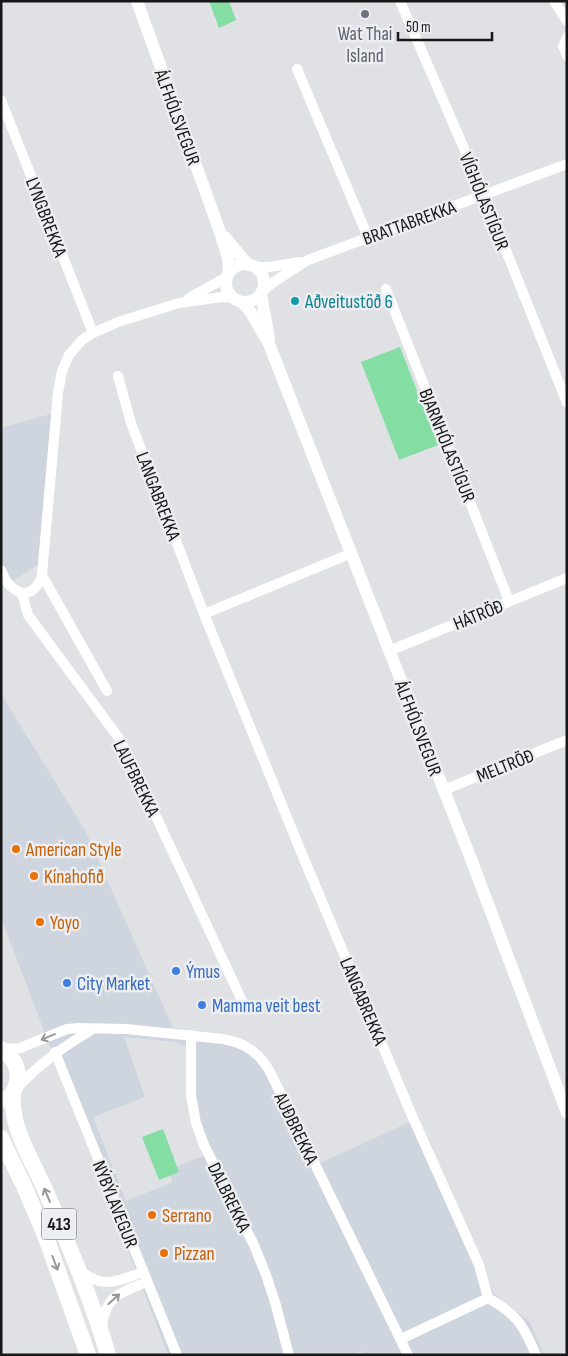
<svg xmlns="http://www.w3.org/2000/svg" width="568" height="1356" font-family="'Sofia Sans Condensed',sans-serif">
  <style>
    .built { fill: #ced5de; fill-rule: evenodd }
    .green { fill: #84dea4 }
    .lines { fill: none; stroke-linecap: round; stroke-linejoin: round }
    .minor { stroke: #fff; stroke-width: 10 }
    .tertiary { stroke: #fff; stroke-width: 12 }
    .primary { stroke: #fff; stroke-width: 16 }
    .oneway { stroke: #979797 }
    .worship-dot { fill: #6b7280; stroke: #eceef1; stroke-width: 2 }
    .culture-dot { fill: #0f9aa8; stroke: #eceef1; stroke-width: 2 }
    .food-dot { fill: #e8710a; stroke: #eceef1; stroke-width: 2 }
    .shop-dot { fill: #3f7fe0; stroke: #eceef1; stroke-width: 2 }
    .labels { text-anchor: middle; stroke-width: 5; stroke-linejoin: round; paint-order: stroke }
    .shield { fill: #eceef1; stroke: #575859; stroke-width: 1 }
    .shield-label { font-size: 18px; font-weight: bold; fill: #171718 }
    .worship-label { font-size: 19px; fill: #5b616d; stroke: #eceef1 }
    .street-label { font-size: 19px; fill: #171718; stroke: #eceef1 }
    .culture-label { font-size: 19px; fill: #0d838f; stroke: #eceef1; text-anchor: start }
    .food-label { font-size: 19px; fill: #c56008; stroke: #eceef1; text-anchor: start }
    .shop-label { font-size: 19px; fill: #366cbe; stroke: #eceef1; text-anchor: start }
  </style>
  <rect width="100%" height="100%" fill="#dfe1e4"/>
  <g class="built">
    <path d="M51 414 41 563 1 588V428Z"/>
    <path d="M1 694 86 832 173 1028 189 1031 231 1036 258 1048 271 1064 318 1164 412 1121 493 1293 530 1322 544 1355H363L361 1351 352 1355H168L1 918ZM124 1037 176 1042 187 1047 206 1155 168 1170 173 1182 126 1201 93 1117 145 1097Z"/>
  </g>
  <g class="green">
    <path d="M209 1H229L236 20 219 28Z"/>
    <path d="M400 347 438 445 399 460 361 362Z"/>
    <path d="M163 1129 179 1172 159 1180 142 1137Z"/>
  </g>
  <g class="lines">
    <g class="minor">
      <path d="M400 1 479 183 567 403"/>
      <path d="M554 1 567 21"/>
      <path d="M567 37 563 46 567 56"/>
      <path d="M297 69 368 237"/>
      <path d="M1 100 93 333"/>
      <path d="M254 267H269L300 262"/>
      <path d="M386 289 509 601"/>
      <path d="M263 291 275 281 308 260 567 164"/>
      <path d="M189 298 227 277"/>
      <path d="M118 376 131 423 204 614 304 859 413 1118 479 1265 488 1298"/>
      <path d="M1 570C9 594 33 604 42 575L58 393 62 371 69 355 82 340 93 333 118 322 179 303 222 297 233 298"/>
      <path d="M42 575 107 691"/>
      <path d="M22 593 28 615 121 741 243 1003"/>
      <path d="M204 614 352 553"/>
      <path d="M389 651 567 578"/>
      <path d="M444 790 567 740"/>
      <path d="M191 1035V1096L196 1123 204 1145 254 1245 266 1275 275 1302 289 1355"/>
      <path d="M3 1049 20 1048 67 1029 79 1028 126 1029 223 1039C246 1043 260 1053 271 1074L408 1355"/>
      <path d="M55 1052 177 1355"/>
      <path d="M16 1089C40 1063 63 1047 93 1029"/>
      <path d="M80 1270C102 1290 118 1281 143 1272"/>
      <path d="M488 1298C517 1314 523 1325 536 1355"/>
      <path d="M102 1327C105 1296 121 1292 147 1282"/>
      <path d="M401 1339 488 1298"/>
    </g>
    <g class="tertiary">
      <path d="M137 1 220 232 228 258 229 273"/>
      <path d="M225 237 248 265"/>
      <circle cx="245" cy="283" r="19"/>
      <path d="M261 294 269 339"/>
      <path d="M242 302 250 311 269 344 471 859 567 1113"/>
    </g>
    <g class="primary">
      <path d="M1 1049C21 1061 23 1083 7 1100"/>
      <path d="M13 1094C10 1129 34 1163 47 1194 69 1246 92 1300 108 1355"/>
      <path d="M1 1138 24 1186 45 1235 88 1355"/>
    </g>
  </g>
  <defs><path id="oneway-shaft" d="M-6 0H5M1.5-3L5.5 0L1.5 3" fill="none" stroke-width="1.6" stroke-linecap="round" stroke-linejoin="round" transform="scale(1.25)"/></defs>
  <g class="oneway">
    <use href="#oneway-shaft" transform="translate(48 1037) rotate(157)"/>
    <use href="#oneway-shaft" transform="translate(47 1195) rotate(-113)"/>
    <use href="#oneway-shaft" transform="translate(55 1263) rotate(69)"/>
    <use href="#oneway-shaft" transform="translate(114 1299) rotate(-42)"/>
  </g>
  <circle class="worship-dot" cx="365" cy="14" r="5"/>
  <circle class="culture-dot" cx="295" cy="301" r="5"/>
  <g class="food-dot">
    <circle cx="16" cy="849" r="5"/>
    <circle cx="34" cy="876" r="5"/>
    <circle cx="40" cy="922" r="5"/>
    <circle cx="152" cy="1215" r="5"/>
    <circle cx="164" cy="1253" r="5"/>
  </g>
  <g class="shop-dot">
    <circle cx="176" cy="971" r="5"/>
    <circle cx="67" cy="983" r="5"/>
    <circle cx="202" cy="1005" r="5"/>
  </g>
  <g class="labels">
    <rect class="shield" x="41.5" y="1208.5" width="35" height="31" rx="4"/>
    <g class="shield-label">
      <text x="59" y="1230">413</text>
    </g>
    <g class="worship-label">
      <text x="365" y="40">Wat Thai<tspan x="365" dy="22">Island</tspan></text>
    </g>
    <g class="street-label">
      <text transform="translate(178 117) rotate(70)" y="7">ÁLFHÓLSVEGUR</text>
      <text transform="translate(485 201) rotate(68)" y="7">VÍGHÓLASTÍGUR</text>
      <text transform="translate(47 217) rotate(69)" y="7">LYNGBREKKA</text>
      <text transform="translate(409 222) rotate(-20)" y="7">BRATTABREKKA</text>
      <text transform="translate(448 445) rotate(68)" y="7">BJARNHÓLASTÍGUR</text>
      <text transform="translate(159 496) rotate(69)" y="7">LANGABREKKA</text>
      <text transform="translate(478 614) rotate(-22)" y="7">HÁTRÖÐ</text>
      <text transform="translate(419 728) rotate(69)" y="7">ÁLFHÓLSVEGUR</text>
      <text transform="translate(505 765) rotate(-22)" y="7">MELTRÖÐ</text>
      <text transform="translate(137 778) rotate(64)" y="7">LAUFBREKKA</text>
      <text transform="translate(364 1001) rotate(67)" y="7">LANGABREKKA</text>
      <text transform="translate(297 1128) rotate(64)" y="7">AUÐBREKKA</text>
      <text transform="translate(230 1197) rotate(64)" y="7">DALBREKKA</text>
      <text transform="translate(116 1204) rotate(68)" y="7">NÝBÝLAVEGUR</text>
    </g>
    <g class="culture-label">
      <text x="305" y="308">Aðveitustöð 6</text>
    </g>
    <g class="food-label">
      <text x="26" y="856">American Style</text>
      <text x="44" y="883">Kínahofið</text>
      <text x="50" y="929">Yoyo</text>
      <text x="162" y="1222">Serrano</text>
      <text x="174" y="1260">Pizzan</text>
    </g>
    <g class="shop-label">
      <text x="186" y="978">Ýmus</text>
      <text x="77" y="990">City Market</text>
      <text x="212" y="1012">Mamma veit best</text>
    </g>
  </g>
  <rect width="568" height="1356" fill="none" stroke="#171718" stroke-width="5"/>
  <path d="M398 32v8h94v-8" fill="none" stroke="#171718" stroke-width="2.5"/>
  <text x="406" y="32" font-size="15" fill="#171718" stroke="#eceef1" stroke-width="4" paint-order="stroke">50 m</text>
</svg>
